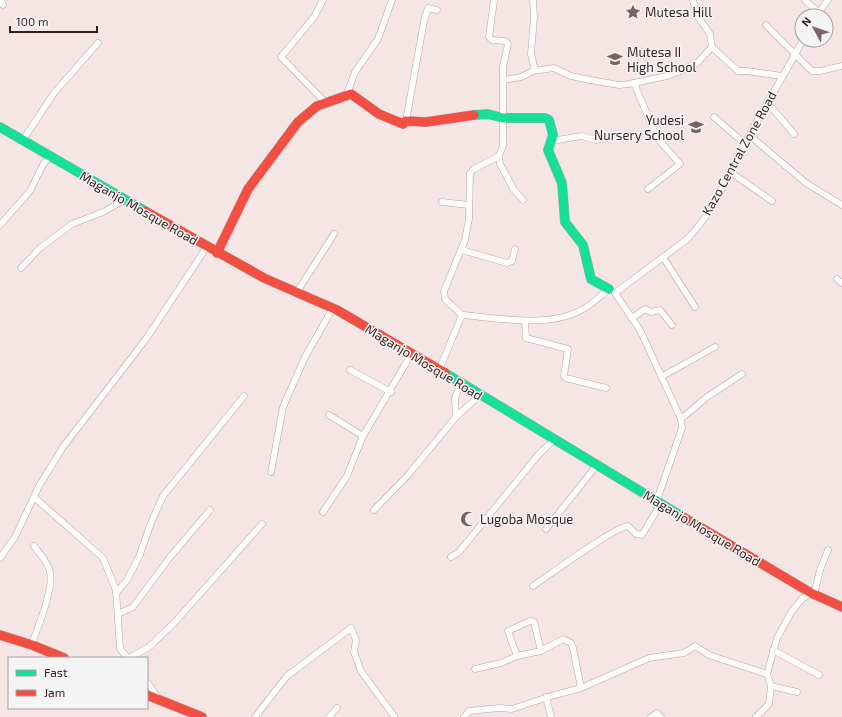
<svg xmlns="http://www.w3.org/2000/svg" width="842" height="717" font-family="'Exo 2',sans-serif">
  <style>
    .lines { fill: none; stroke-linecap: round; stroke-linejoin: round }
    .street-casing { stroke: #b7a4a3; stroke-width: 7 }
    .fast-casing { stroke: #b7a4a3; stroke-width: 10 }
    .jam-casing { stroke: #b7a4a3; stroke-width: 10 }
    .street { stroke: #fefbfb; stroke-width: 6 }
    .fast { stroke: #16e098; stroke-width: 9 }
    .jam { stroke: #f24e42; stroke-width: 9 }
    .labels { text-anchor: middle; stroke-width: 3; stroke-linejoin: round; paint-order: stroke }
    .poi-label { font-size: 13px; fill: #371d1b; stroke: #f4f4f4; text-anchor: start }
    .street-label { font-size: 13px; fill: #371d1b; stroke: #f4f4f4 }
  </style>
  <rect width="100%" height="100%" fill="#f5e5e4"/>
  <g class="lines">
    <g class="street-casing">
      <g id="street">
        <path d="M1 0 3 5"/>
        <path d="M323 0 314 17 281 57 325 102"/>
        <path d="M533 0 534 17 531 54 535 70"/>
        <path d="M693 0 697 15 710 34 712 47 738 71H747L782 76"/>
        <path d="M805 0 818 12"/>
        <path d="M816 16 828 0"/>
        <path d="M766 25 812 71H820L842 66"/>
        <path d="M504 80 521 77 533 71 554 68 571 76 590 80 619 85 629 84 667 76 681 71 698 62 712 47"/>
        <path d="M634 83 657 138 680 164 648 189"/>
        <path d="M347 94 355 72 378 39 392 0"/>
        <path d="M767 102 794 134"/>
        <path d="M714 117 744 143"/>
        <path d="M406 121 424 21 428 8 437 10"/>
        <path d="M749 135 806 183 842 205"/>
        <path d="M23 140 54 93 98 43"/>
        <path d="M551 141 582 136 596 140 611 137"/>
        <path d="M499 156 500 164 514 190 523 200"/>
        <path d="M730 172 772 201"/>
        <path d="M442 202 469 205"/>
        <path d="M0 225 30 191 44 163 51 156"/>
        <path d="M462 250 507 263 512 261 515 249"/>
        <path d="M663 257 695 307"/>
        <path d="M21 268 40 248 72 224 103 212 126 199"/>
        <path d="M837 279 842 283"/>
        <path d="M297 292 334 234"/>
        <path d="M462 315C500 318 551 329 585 308 594 303 601 295 609 289L610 290"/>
        <path d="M632 318 645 309 651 312 660 310 672 325"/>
        <path d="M525 321 526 338 568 349 564 376 566 378 606 388"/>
        <path d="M350 370 391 392"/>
        <path d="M439 370 462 315 445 299 444 291 465 240 469 219 470 173 474 169 499 156 503 146V67L508 44 505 41 492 40 489 37 494 0"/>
        <path d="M661 377 715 347"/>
        <path d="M329 415 363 436"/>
        <path d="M456 417 455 398 461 383"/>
        <path d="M681 419 707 397 742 374"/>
        <path d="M271 472 283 407 305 357 333 308"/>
        <path d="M34 497 103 558 116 590 120 649 128 658"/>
        <path d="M657 500 682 428 681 419 640 330 615 293 686 240C714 213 728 174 746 141 764 107 785 74 803 40"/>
        <path d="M374 510 408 475 456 417 480 395"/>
        <path d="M323 512 347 476 363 436 412 353"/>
        <path d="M546 529 597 465"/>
        <path d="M34 546C40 554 48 562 50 572 54 587 38 628 32 643L36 646"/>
        <path d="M451 557 459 552 539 454 555 439"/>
        <path d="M0 558 15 537 39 486 63 447 146 339 204 251"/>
        <path d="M533 586C548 576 616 526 628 526L636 534 642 535 661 503"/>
        <path d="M116 593 127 580 139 557 151 523 163 496 244 396"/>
        <path d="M814 595 820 570 828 550"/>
        <path d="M118 614 133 607 170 557 210 510"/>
        <path d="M773 650 819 675"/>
        <path d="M517 656 508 631 530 621 534 622 541 651"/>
        <path d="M129 658 149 647 175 622 262 524"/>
        <path d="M475 669 501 663 517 656 541 651 563 639 571 643 573 648 581 688"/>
        <path d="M147 682 159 699"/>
        <path d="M771 686 797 692"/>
        <path d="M546 697 551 717"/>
        <path d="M255 717 287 676 351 628 356 640 354 652 361 671 394 716"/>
        <path d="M329 717 337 708"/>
        <path d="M464 717 469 711 499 708 512 709 551 696 581 688 649 658 684 653 695 646 709 655 767 674"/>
        <path d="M651 717 657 713 661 717"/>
        <path d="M756 717 769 704 771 686 767 674 777 638 792 611 802 599 811 593"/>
      </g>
    </g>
    <g class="fast-casing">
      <g id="fast">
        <path d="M474 115 488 114 503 118H545L549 120 553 135 548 150 562 183 565 222 583 245 591 279 609 289"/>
        <path d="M0 127 145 211"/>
        <path d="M445 373 683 517"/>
      </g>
    </g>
    <g class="jam-casing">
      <g id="jam">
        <path d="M145 211 264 278 337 310 445 373"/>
        <path d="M217 253 248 189 298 122 317 106 351 94 379 114 403 124 406 121 426 122 474 115"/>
        <path d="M683 517 811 593 842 607"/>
        <path d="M0 635 32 645 64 658"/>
        <path d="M147 695 202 717"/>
      </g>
    </g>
    <use href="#street" class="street"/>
    <use href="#fast" class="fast"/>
    <use href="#jam" class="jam"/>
  </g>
  <defs>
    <g id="sight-bare" transform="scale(1.2)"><path d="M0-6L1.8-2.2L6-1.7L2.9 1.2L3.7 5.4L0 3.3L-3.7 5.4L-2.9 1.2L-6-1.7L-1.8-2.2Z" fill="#7a6361" stroke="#f4f4f4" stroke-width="2.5" paint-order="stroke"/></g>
    <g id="school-bare" transform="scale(1.2)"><path d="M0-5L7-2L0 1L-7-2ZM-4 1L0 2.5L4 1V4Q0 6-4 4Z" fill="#7a6361" stroke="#f4f4f4" stroke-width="2.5" paint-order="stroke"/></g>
    <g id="mosque-bare" transform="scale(1.2)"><path d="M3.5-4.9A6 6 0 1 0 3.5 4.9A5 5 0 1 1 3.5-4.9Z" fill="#7a6361" stroke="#f4f4f4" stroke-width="2.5" paint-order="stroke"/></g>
  </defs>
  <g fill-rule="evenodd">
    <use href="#sight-bare" x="633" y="12"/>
    <use href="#school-bare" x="615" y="59"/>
    <use href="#school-bare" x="696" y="127"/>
    <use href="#mosque-bare" x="468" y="519"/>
  </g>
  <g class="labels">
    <g class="poi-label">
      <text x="645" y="17">Mutesa Hill</text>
      <text x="627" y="57">Mutesa II<tspan x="627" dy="15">High School</tspan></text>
      <text x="684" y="125" text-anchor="end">Yudesi<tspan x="684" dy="15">Nursery School</tspan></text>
      <text x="480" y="524">Lugoba Mosque</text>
    </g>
    <g class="street-label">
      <text transform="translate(739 153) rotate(-61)" y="5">Kazo Central Zone Road</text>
      <text transform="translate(139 208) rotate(30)" y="5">Maganjo Mosque Road</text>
      <text transform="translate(424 362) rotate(31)" y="5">Maganjo Mosque Road</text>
      <text transform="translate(702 528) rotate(31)" y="5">Maganjo Mosque Road</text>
    </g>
  </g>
  <rect x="8" y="657" width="140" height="52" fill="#f4f4f4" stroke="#a89e9d"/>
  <rect x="16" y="670" width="20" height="6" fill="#16e098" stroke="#a89e9d"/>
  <text x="44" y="677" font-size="12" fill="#371d1b">Fast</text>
  <rect x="16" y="690" width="20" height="6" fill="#f24e42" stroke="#a89e9d"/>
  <text x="44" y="697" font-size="12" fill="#371d1b">Jam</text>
  <g transform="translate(814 28) rotate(310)"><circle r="19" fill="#f4f4f4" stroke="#a89e9d"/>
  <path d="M0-3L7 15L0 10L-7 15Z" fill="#7a6361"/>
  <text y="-6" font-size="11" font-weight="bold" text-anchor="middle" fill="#371d1b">N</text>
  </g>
  <path d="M10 26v6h87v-6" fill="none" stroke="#371d1b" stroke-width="2"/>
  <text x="16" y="26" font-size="12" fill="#371d1b" stroke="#f4f4f4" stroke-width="3" paint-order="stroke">100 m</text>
</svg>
